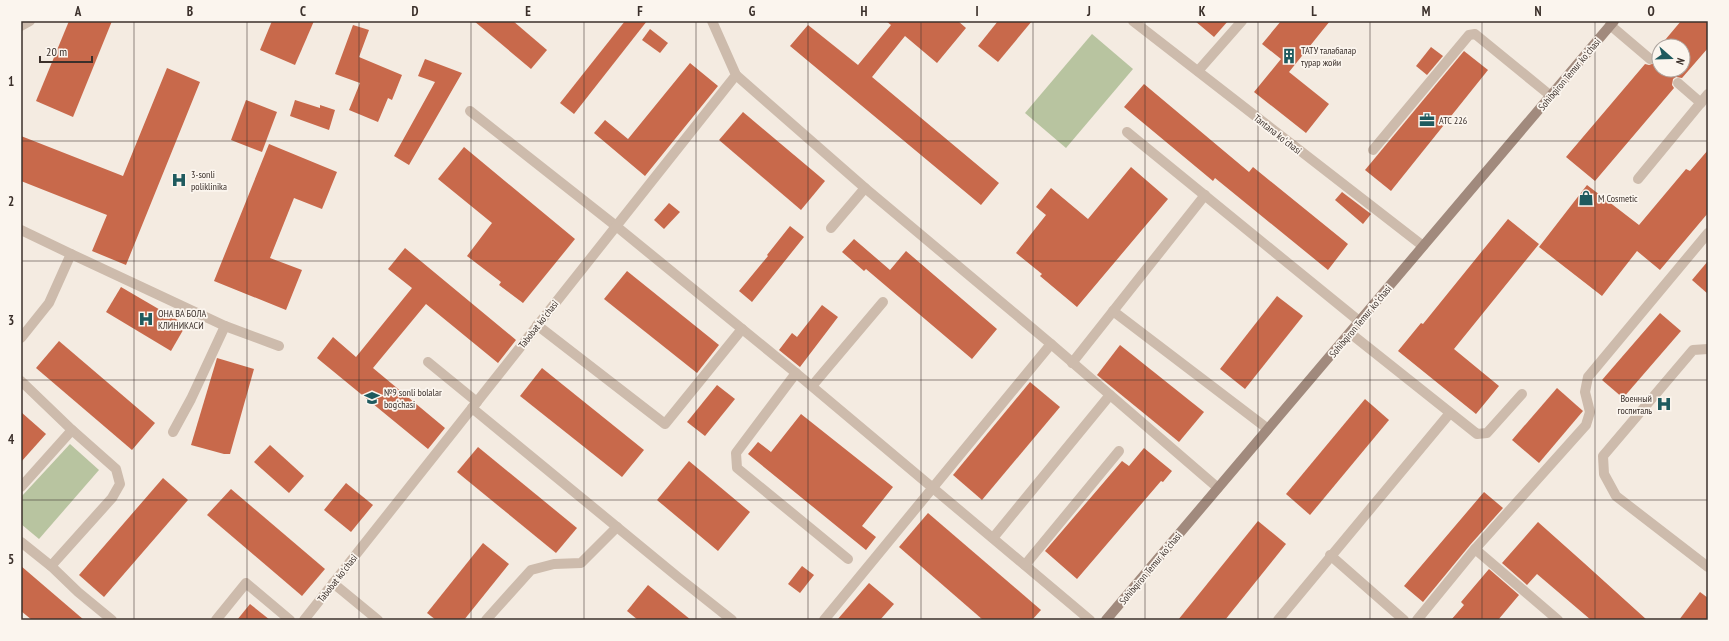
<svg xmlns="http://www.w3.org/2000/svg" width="1729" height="641" font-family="'PT Sans Narrow',sans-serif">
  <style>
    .green { fill: #b8c4a0 }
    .building { fill: #c8694b }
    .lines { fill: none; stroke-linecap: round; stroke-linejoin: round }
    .service { stroke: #cdbbac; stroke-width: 10 }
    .minor { stroke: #cdbbac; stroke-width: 10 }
    .secondary { stroke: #a18a7d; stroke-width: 10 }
    .grid { fill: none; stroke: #3b302b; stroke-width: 1; stroke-opacity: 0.55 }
    .labels { text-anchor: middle; stroke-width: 3.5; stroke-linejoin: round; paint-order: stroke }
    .poi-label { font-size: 10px; fill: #3b302b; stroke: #fbf5ee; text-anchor: start }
    .street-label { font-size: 10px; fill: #3b302b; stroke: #fbf5ee }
    .neatline { fill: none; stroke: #3b302b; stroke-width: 1.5 }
    .grid-label { font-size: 13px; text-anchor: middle; font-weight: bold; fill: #3b302b }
  </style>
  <rect width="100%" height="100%" fill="#f4ebe1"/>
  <g class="green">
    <path d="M1092 34 1133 69 1066 148 1025 113Z"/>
    <path d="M70 444 99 470 39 539 21 524V497Z"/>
  </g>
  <g class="building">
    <path d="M69 21H112L73 117 36 101Z"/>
    <path d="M272 21H314L295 65 260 50Z"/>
    <path d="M474 21H513L547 50 531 69Z"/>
    <path d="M625 21H647L574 114 560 103Z"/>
    <path d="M886 21H958L966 28 937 63 905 36 872 77 999 183 981 205 790 46 808 25 858 65 891 25Z"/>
    <path d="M998 21H1032L998 62 978 46Z"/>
    <path d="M1195 21H1228L1214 37Z"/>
    <path d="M1281 21H1330L1289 72 1329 104 1306 133 1254 92 1281 59 1262 44Z"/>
    <path d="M1681 21H1708V48L1682 78 1676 77 1673 79 1672 85 1674 88 1595 181 1566 157 1645 64 1649 65 1655 63 1656 57 1654 54 1659 47V70H1683V46H1660Z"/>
    <path d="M353 25 369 30 359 57 402 75 392 100 388 98 378 122 349 110 360 83 335 74Z"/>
    <path d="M650 29 668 43 660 53 642 40Z"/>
    <path d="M1431 47 1443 56 1427 75 1416 66Z"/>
    <path d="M1464 51 1488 70 1391 191 1365 170Z"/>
    <path d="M425 59 462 73 409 165 394 156 435 82 418 76Z"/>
    <path d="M690 63 718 86 645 176 594 133 605 120 628 139Z"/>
    <path d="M167 68 200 82 126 265 92 251 107 215 21 181V136L123 176Z"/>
    <path d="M1144 84 1249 172 1253 167 1348 244 1328 270 1215 178 1213 181 1124 107Z"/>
    <path d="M246 100 277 112 262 152 231 140Z"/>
    <path d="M295 100 320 108V105L335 110 329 130 290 116Z"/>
    <path d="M743 112 825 181 801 210 719 140Z"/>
    <path d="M269 144 337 172 322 209 294 198 270 258 302 270 286 310 214 281Z"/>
    <path d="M464 147 575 239 523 303 499 285 501 282 467 256 492 223 438 179Z"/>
    <path d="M1708 150V213L1660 270 1637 251 1602 296 1539 247 1587 185 1639 225 1686 169 1690 171Z"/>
    <path d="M1131 167 1168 199 1077 307 1040 276 1042 274 1016 253 1046 215 1036 207 1051 188 1088 219Z"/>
    <path d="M1342 192 1371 214 1363 224 1335 200Z"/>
    <path d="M669 203 680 212 664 229 654 220Z"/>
    <path d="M1508 219 1539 244 1454 349 1499 386 1476 414 1398 351 1421 323 1423 324Z"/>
    <path d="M790 226 804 237 752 302 739 291 768 256 767 255Z"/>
    <path d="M854 239 890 270 906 251 997 329 972 359 866 269 864 271 842 252Z"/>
    <path d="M405 248 516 340 498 363 426 304 373 368 445 428 428 449 317 358 333 337 356 357 412 288 388 269Z"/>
    <path d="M1708 261V294L1692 280Z"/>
    <path d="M627 271 719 345 697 373 604 299Z"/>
    <path d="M121 287 186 325 171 351 106 312Z"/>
    <path d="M1277 296 1303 316 1245 389 1220 369Z"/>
    <path d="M822 305 838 317 800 367 779 350 792 333 797 337Z"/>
    <path d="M1660 313 1681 331 1623 398 1602 380Z"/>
    <path d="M59 341 155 423 132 450 36 368Z"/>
    <path d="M1120 345 1204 412 1179 442 1097 375Z"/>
    <path d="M217 358 254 369 230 454H224L191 445Z"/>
    <path d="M542 368 644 450 622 477 520 396Z"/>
    <path d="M1030 382 1060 407 982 500 953 475Z"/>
    <path d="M717 385 735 399 705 436 687 422Z"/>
    <path d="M1557 388 1583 411 1539 463 1512 440Z"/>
    <path d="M1365 399 1389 420 1310 515 1286 494Z"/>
    <path d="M21 412 46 434 21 462Z"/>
    <path d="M801 414 893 487 862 526 876 537 866 550 748 454 758 442 771 452Z"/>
    <path d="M270 445 304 476 289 493 254 462Z"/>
    <path d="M478 447 577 528 556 553 457 472Z"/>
    <path d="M1144 448 1172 471 1163 482 1161 481 1077 579 1045 551 1122 461 1129 466Z"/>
    <path d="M689 461 750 512 718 551 657 500Z"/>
    <path d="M163 478 188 500 104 597 79 575Z"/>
    <path d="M346 483 373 505 351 532 324 510Z"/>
    <path d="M231 489 325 569 302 596 207 515Z"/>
    <path d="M1484 492 1503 508 1470 545 1423 602 1404 586Z"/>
    <path d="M928 513 1041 610 1032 620H983L899 547Z"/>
    <path d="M1258 521 1286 544 1225 620H1178Z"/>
    <path d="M1538 522 1584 563 1647 620H1591L1537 574 1527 585 1502 563Z"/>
    <path d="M483 543 509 564 464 620H436L427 613Z"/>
    <path d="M21 566 84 620H32L21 611Z"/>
    <path d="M802 566 814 575 800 593 788 584Z"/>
    <path d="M1489 569 1519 595 1498 620H1451L1464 605 1461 602Z"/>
    <path d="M869 583 894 604 880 620H837Z"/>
    <path d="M648 585 691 620H638L627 611Z"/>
    <path d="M1700 592 1708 598V620H1679Z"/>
    <path d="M250 604 270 620H237Z"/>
  </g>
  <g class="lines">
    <g class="service">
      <path d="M1610 25 1650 59"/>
      <path d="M21 26 30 21"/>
      <path d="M1198 71 1242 21"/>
      <path d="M736 75 865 188"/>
      <path d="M1678 83 1701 103"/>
      <path d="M1127 132 1359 321"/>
      <path d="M1373 150 1469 35 1475 34 1551 96"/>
      <path d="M1638 179 1708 94"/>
      <path d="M616 226 796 373 1090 620"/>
      <path d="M831 228 865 188 1051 344"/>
      <path d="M1113 311 1268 429"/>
      <path d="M537 325 665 424 742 329"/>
      <path d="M225 326 279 346"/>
      <path d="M1350 333 1477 434 1487 433 1522 394"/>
      <path d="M21 338 49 303 71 254 225 326 191 399 173 432"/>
      <path d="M1708 349 1693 350 1603 456 1604 474 1616 496 1708 567"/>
      <path d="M428 362 477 402"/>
      <path d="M1072 363 1205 195"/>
      <path d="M796 373 736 453 737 468 848 559"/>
      <path d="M21 381 72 430"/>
      <path d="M812 386 883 302"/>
      <path d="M472 408 679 578 732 620"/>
      <path d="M21 487 72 430 116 469 120 484 112 498 51 566 21 542"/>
      <path d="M993 538 1110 395"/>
      <path d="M1475 549 1586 425 1590 412 1585 392 1588 377 1708 233"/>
      <path d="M1330 555 1404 620"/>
      <path d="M1025 565 1119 451"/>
      <path d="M51 566 78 592 112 620"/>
      <path d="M333 583 378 620"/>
      <path d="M216 620 246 583 290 620"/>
      <path d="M486 620 531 570 554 564 581 563 617 527"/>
      <path d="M824 620 1051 344 1218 488"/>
      <path d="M1278 620 1450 413"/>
      <path d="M1417 620 1475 549 1558 620"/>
    </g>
    <g class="minor">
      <path d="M1133 21 1423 246"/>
      <path d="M470 111 616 226"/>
      <path d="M21 230 71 254"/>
      <path d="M304 620 736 75 712 21"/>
    </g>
    <path class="secondary" d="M1106 620 1614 21"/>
  </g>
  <path class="grid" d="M134 21V620M247 21V620M359 21V620M471 21V620M584 21V620M696 21V620M808 21V620M921 21V620M1033 21V620M1145 21V620M1258 21V620M1370 21V620M1482 21V620M1595 21V620M21 141H1708M21 261H1708M21 380H1708M21 500H1708"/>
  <defs>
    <g id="building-bare" transform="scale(1.2)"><path d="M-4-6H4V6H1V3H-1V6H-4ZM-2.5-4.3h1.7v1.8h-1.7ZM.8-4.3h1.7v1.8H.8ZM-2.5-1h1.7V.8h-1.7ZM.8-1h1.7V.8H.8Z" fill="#1f5a5e" stroke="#fbf5ee" stroke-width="2.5" paint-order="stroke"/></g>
    <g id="office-bare" transform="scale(1.2)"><path d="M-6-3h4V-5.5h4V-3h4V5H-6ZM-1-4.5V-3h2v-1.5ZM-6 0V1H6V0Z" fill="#1f5a5e" stroke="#fbf5ee" stroke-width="2.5" paint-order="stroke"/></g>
    <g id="hospital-bare" transform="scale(1.2)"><path d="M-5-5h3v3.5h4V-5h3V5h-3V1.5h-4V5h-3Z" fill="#1f5a5e" stroke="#fbf5ee" stroke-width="2.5" paint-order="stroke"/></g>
    <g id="shop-bare" transform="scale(1.2)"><path d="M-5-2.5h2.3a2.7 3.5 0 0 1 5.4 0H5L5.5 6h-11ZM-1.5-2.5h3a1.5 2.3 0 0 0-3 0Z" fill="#1f5a5e" stroke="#fbf5ee" stroke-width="2.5" paint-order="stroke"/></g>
    <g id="school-bare" transform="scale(1.2)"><path d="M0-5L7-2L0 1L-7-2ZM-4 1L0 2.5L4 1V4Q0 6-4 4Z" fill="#1f5a5e" stroke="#fbf5ee" stroke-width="2.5" paint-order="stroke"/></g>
  </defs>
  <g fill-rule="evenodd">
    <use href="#building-bare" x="1289" y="56"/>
    <use href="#office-bare" x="1427" y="120"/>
    <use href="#hospital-bare" x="179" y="180"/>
    <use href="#shop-bare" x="1586" y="198"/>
    <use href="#hospital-bare" x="146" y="319"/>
    <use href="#school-bare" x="372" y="398"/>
    <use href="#hospital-bare" x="1664" y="404"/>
  </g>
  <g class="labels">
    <g class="poi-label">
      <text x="1301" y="54">ТАТУ талабалар<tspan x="1301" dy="12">турар жойи</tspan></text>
      <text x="1439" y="124">АТС 226</text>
      <text x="191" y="178">3-sonli<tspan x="191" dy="12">poliklinika</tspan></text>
      <text x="1598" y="202">M Cosmetic</text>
      <text x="158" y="317">ОНА ВА БОЛА<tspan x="158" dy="12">КЛИНИКАСИ</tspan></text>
      <text x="384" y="396">№9 sonli bolalar<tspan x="384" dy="12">bog‘chasi</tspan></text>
      <text x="1652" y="402" text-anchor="end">Военный<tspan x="1652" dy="12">госпиталь</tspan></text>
    </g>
    <g class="street-label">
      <text transform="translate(1569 74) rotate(-50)" y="4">Sohibqiron Temur koʻchasi</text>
      <text transform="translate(1278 134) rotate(38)" y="4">Tantana koʻchasi</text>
      <text transform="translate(1360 321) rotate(-50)" y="4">Sohibqiron Temur koʻchasi</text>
      <text transform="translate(538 324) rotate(-52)" y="4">Tabobat koʻchasi</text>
      <text transform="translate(1150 568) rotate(-50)" y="4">Sohibqiron Temur koʻchasi</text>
      <text transform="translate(337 578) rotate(-52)" y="4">Tabobat koʻchasi</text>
    </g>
  </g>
  <rect width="1729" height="641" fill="none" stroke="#fbf5ee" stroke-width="44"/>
  <g transform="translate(1671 58) rotate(110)"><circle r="19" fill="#fbf5ee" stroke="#aea6a0"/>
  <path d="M0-3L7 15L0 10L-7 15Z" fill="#1f5a5e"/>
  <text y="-6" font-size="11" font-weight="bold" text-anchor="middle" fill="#3b302b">N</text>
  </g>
  <path d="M40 56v6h52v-6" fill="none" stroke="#3b302b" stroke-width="2"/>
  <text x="46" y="56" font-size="12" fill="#3b302b" stroke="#fbf5ee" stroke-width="3" paint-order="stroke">20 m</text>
  <rect x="22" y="22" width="1685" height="597" class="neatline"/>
  <g class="grid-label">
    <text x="78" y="16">A</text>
    <text x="190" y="16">B</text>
    <text x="303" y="16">C</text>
    <text x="415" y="16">D</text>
    <text x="528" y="16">E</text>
    <text x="640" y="16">F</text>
    <text x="752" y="16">G</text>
    <text x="864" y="16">H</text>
    <text x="977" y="16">I</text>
    <text x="1089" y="16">J</text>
    <text x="1202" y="16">K</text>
    <text x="1314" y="16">L</text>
    <text x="1426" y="16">M</text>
    <text x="1538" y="16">N</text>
    <text x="1651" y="16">O</text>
    <text x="11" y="86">1</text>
    <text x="11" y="206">2</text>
    <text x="11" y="325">3</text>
    <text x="11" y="444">4</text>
    <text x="11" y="564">5</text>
  </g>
</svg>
